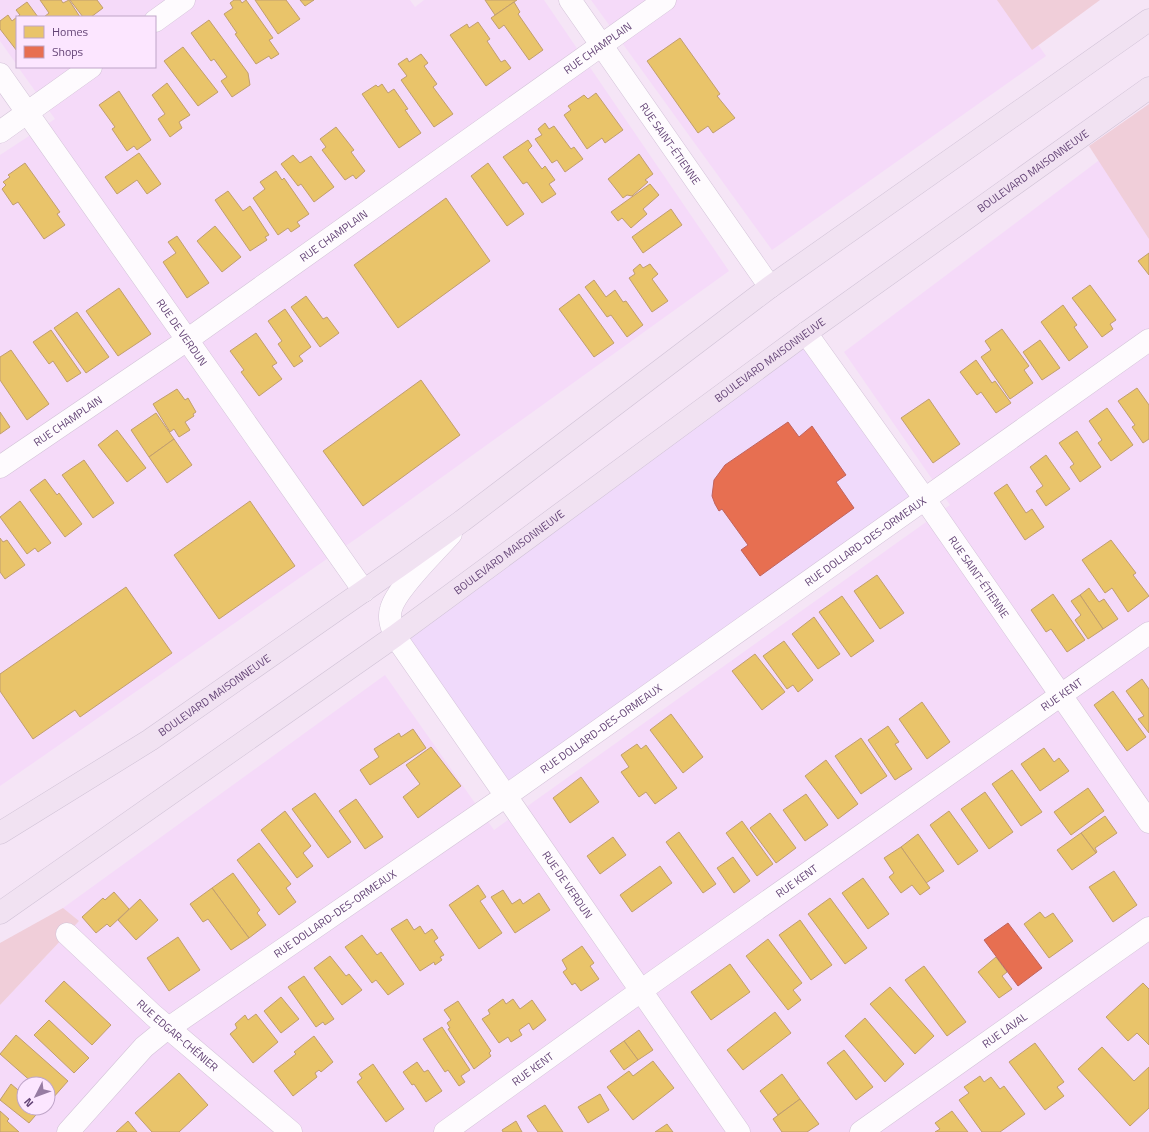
<svg xmlns="http://www.w3.org/2000/svg" width="1149" height="1132" font-family="'Titillium Web',sans-serif">
  <style>
    .residential { fill: #f5daf9; fill-rule: evenodd }
    .commercial { fill: #f0dafb }
    .green { fill: #f0ced9 }
    .homes { fill: #e9c46a; stroke: #c19e6e }
    .shops { fill: #e76f51; stroke: #c0625c }
    .lines { fill: none; stroke-linecap: round; stroke-linejoin: round }
    .minor-casing { stroke: #d3c3d8; stroke-width: 23 }
    .primary-casing { stroke: #d0c2d6; stroke-width: 23 }
    .minor { stroke: #fefbfe; stroke-width: 22 }
    .primary { stroke: #f1e2f2; stroke-width: 22 }
    .labels { text-anchor: middle; stroke-width: 4; stroke-linejoin: round; paint-order: stroke }
    .street-label { font-size: 11px; fill: #644476; stroke: #fce6ff }
  </style>
  <rect width="100%" height="100%" fill="#f5e5f6"/>
  <g class="residential">
    <path d="M0 0H410L415 7 424 0H544L729 271 360 536 0 786V155L55 119 18 67H155V17H17V65L0 41Z"/>
    <path d="M591 0H1007L1046 56 772 250Z"/>
    <path d="M1110 152 1149 212V1132H0V1005L79 921 63 908 385 675 494 830 950 505 844 352ZM24 1084H48V1108H24Z"/>
  </g>
  <path class="commercial" d="M806 333 924 498 506 796 395 636Z"/>
  <g class="green">
    <path d="M997 0H1100L1032 50Z"/>
    <path d="M1149 104V239L1089 146Z"/>
    <path d="M63 908 79 921 0 1005V943Z"/>
  </g>
  <g class="homes">
    <path d="M40 0H61L63 3 69 0 80 17H44L49 13Z"/>
    <path d="M70 0H97L103 8 91 17H83Z"/>
    <path d="M234 0H240L242 3 246 0 273 38 269 40 279 54 271 59 269 56 256 64 235 34 237 33 224 14 233 8 230 3Z"/>
    <path d="M255 0H286L300 19 278 34Z"/>
    <path d="M300 0H314L305 6Z"/>
    <path d="M485 0H517L495 15Z"/>
    <path d="M27 2 38 17H17L20 15 16 10Z"/>
    <path d="M514 2 520 12 518 14 543 50 529 60 504 25 499 29 491 18Z"/>
    <path d="M8 15 12 21 17 17V51L0 29V21Z"/>
    <path d="M209 20 248 73 250 85 232 97 221 81 227 77 214 59 211 61 191 33Z"/>
    <path d="M478 22 490 39 487 41 501 62 505 60 511 68 486 86 450 35 467 24 469 28Z"/>
    <path d="M680 38 720 94 717 96 735 118 713 133 708 126 698 133 647 61Z"/>
    <path d="M183 47 218 92 198 106 164 61Z"/>
    <path d="M421 54 428 63 424 66 437 84 433 87 453 114 434 127 401 80 407 76 398 64 407 58 409 62Z"/>
    <path d="M167 83 190 115 179 122 182 128 170 137 158 119 165 114 152 95Z"/>
    <path d="M382 84 388 93 394 89 408 109 405 110 421 133 399 148 362 94 376 85 378 87Z"/>
    <path d="M119 91 151 140 137 150 134 146 127 151 112 129 115 127 99 105Z"/>
    <path d="M596 93 623 130 605 143 602 138 587 149 564 115 571 110 568 106 584 95 588 99Z"/>
    <path d="M545 123 549 129 554 126 571 149 574 147 583 159 565 172 557 160 552 163 535 139 542 135 538 129Z"/>
    <path d="M336 127 354 150 351 152 365 171 356 179 353 175 345 180 322 150 326 147 320 139Z"/>
    <path d="M528 140 532 146 528 150 542 169 545 166 555 180 549 184 556 194 542 203 527 182 523 184 503 157Z"/>
    <path d="M139 153 161 184 147 194 137 180 117 194 105 177Z"/>
    <path d="M639 154 653 174 645 180 648 182 632 196 627 195 623 198 608 179Z"/>
    <path d="M293 155 300 163 311 156 334 187 314 202 301 184 298 186 281 164Z"/>
    <path d="M25 163 60 212 57 214 65 225 44 239 18 202 13 205 2 189 6 185 3 182 10 177 8 175Z"/>
    <path d="M488 163 524 214 507 226 471 176Z"/>
    <path d="M276 171 282 180 284 178 309 214 297 222 300 226 291 232 288 228 278 235 253 198 265 189 260 182Z"/>
    <path d="M650 184 659 195 643 209 647 214 631 228 622 218 618 221 611 212Z"/>
    <path d="M228 191 243 211 250 206 269 235 265 237 267 240 250 251 215 200Z"/>
    <path d="M446 198 490 261 398 328 354 265Z"/>
    <path d="M671 209 682 225 643 253 632 237Z"/>
    <path d="M215 226 241 257 222 272 197 241Z"/>
    <path d="M177 236 209 283 187 298 163 262 176 253 168 242Z"/>
    <path d="M1149 253V275L1138 261Z"/>
    <path d="M640 264 643 268 650 264 653 268 658 274 652 279 668 301 652 312 629 278 635 274 633 270Z"/>
    <path d="M594 280 606 297 615 290 623 302 626 301 643 325 627 337 611 315 607 317 585 287Z"/>
    <path d="M1090 285 1116 320 1110 324 1113 329 1102 337 1072 298Z"/>
    <path d="M119 288 151 334 118 356 86 311Z"/>
    <path d="M579 294 614 343 594 357 559 309Z"/>
    <path d="M306 296 323 319 327 317 339 333 320 347 291 307Z"/>
    <path d="M1063 305 1077 325 1074 327 1088 347 1069 361 1041 322Z"/>
    <path d="M285 309 311 347 299 356 303 361 294 367 278 344 282 341 268 321Z"/>
    <path d="M77 312 109 357 86 373 54 328Z"/>
    <path d="M1002 329 1029 366 1024 370 1033 383 1010 399 981 357 991 350 985 341Z"/>
    <path d="M51 330 81 373 67 382 53 361 49 364 33 342Z"/>
    <path d="M256 333 277 363 272 366 282 379 259 396 241 372 244 370 230 351Z"/>
    <path d="M1040 340 1060 368 1042 380 1023 352Z"/>
    <path d="M11 350 49 404 27 420 0 380V357Z"/>
    <path d="M976 360 992 383 995 381 1011 403 996 413 981 392 977 395 960 372Z"/>
    <path d="M421 380 460 435 363 506 323 451Z"/>
    <path d="M1137 388 1149 405V439L1143 443 1132 427 1135 425 1118 401Z"/>
    <path d="M177 389 185 400 188 398 196 412 193 414 194 416 185 422 190 430 179 437 174 429 170 432 153 404Z"/>
    <path d="M929 399 960 444 933 463 901 418Z"/>
    <path d="M1107 408 1133 445 1111 461 1098 443 1102 440 1089 421Z"/>
    <path d="M0 412 10 427 0 434Z"/>
    <path d="M156 413 174 439 149 457 131 430Z"/>
    <path d="M117 430 146 468 127 482 98 445Z"/>
    <path d="M1077 431 1101 467 1080 482 1070 467 1074 464 1059 443Z"/>
    <path d="M174 439 192 465 167 483 149 457Z"/>
    <path d="M1046 455 1070 489 1046 506 1036 491 1043 486 1030 467Z"/>
    <path d="M84 460 114 503 93 518 62 475Z"/>
    <path d="M45 479 57 495 59 493 82 524 65 537 30 490Z"/>
    <path d="M1007 484 1026 513 1032 509 1044 527 1025 540 994 493Z"/>
    <path d="M20 501 51 543 38 552 35 548 27 554 0 517Z"/>
    <path d="M250 501 295 566 219 619 174 555Z"/>
    <path d="M0 538 3 542 7 540 25 565 5 579 0 572Z"/>
    <path d="M1111 540 1136 573 1133 575 1149 596 1128 612 1112 588 1105 593 1082 560Z"/>
    <path d="M877 575 904 613 880 629 854 591Z"/>
    <path d="M126 587 172 653 80 717 75 710 33 739 0 691V674Z"/>
    <path d="M1089 588 1099 602 1104 599 1118 619 1103 629 1080 595Z"/>
    <path d="M1053 594 1085 640 1067 652 1051 629 1046 632 1031 610Z"/>
    <path d="M1080 595 1103 629 1088 639 1075 620 1081 615 1071 601Z"/>
    <path d="M842 596 874 641 851 657 819 612Z"/>
    <path d="M814 617 840 654 818 669 792 634Z"/>
    <path d="M784 641 813 680 798 692 793 685 787 689 763 656Z"/>
    <path d="M755 654 785 692 762 710 732 671Z"/>
    <path d="M1142 679 1149 689V733L1138 719 1144 716 1126 691Z"/>
    <path d="M1113 691 1146 737 1127 751 1094 705Z"/>
    <path d="M922 702 950 742 927 759 899 719Z"/>
    <path d="M671 714 703 757 683 773 650 730Z"/>
    <path d="M888 726 899 742 895 744 912 769 895 780 868 740Z"/>
    <path d="M413 729 426 748 370 785 360 770 379 757 374 749 399 733 401 737Z"/>
    <path d="M861 738 887 776 861 794 835 756Z"/>
    <path d="M637 744 641 749 646 745 677 788 655 804 646 792 639 797 621 772 629 767 621 755Z"/>
    <path d="M431 747 461 786 418 818 403 797 420 784 406 765Z"/>
    <path d="M1044 748 1054 762 1059 758 1069 771 1040 791 1021 764Z"/>
    <path d="M826 760 858 804 838 819 805 776Z"/>
    <path d="M1012 770 1042 812 1021 826 992 784Z"/>
    <path d="M581 777 599 802 570 823 553 798Z"/>
    <path d="M1088 788 1104 811 1071 835 1054 812Z"/>
    <path d="M985 792 1013 832 989 849 961 809Z"/>
    <path d="M315 793 351 842 328 858 292 809Z"/>
    <path d="M806 794 828 825 805 841 783 810Z"/>
    <path d="M356 799 383 837 365 849 339 811Z"/>
    <path d="M285 811 311 846 303 853 313 866 297 878 261 830Z"/>
    <path d="M949 811 978 851 958 865 930 825Z"/>
    <path d="M770 813 796 848 776 863 750 828Z"/>
    <path d="M1105 816 1117 833 1095 848 1097 852 1096 853 1081 833Z"/>
    <path d="M742 821 773 864 757 876 726 833Z"/>
    <path d="M679 832 716 884 703 893 666 842Z"/>
    <path d="M1081 833 1096 853 1072 870 1057 850Z"/>
    <path d="M918 834 944 871 926 883 901 847Z"/>
    <path d="M613 837 626 855 600 874 587 856Z"/>
    <path d="M259 843 291 884 286 888 296 902 279 915 237 860Z"/>
    <path d="M901 847 930 888 920 895 912 885 901 893 889 877 894 873 884 858Z"/>
    <path d="M733 857 750 881 734 893 717 868Z"/>
    <path d="M660 866 672 883 632 912 620 895Z"/>
    <path d="M1114 871 1137 905 1113 922 1089 887Z"/>
    <path d="M233 873 260 910 257 913 266 925 249 938 212 888Z"/>
    <path d="M863 878 889 914 868 929 842 893Z"/>
    <path d="M478 885 486 897 480 901 502 933 479 949 449 905Z"/>
    <path d="M212 888 249 938 231 950 208 919 203 922 190 904Z"/>
    <path d="M503 890 512 904 520 899 523 904 539 893 550 910 515 933 491 897Z"/>
    <path d="M114 892 129 909 110 927 107 924 96 933 82 917 103 898 105 900Z"/>
    <path d="M830 898 867 948 845 964 808 914Z"/>
    <path d="M140 899 158 920 136 940 118 920Z"/>
    <path d="M1040 912 1045 918 1053 913 1073 941 1049 958 1024 924Z"/>
    <path d="M407 919 414 930 420 926 425 934 432 929 438 938 434 941 444 955 440 957 442 960 435 965 434 962 420 971 391 929Z"/>
    <path d="M800 920 832 965 811 980 779 935Z"/>
    <path d="M362 935 377 955 381 952 404 984 388 995 376 980 372 983 345 947Z"/>
    <path d="M178 937 200 970 169 991 147 958Z"/>
    <path d="M768 939 802 983 793 990 801 1000 788 1010 746 956Z"/>
    <path d="M582 946 594 963 590 966 599 979 581 991 575 983 572 985 563 972 567 969 562 960Z"/>
    <path d="M330 956 346 976 349 974 362 990 342 1005 314 968Z"/>
    <path d="M996 957 1007 972 1002 976 1012 989 999 998 978 972Z"/>
    <path d="M730 964 750 992 711 1020 691 992Z"/>
    <path d="M924 966 966 1022 947 1036 905 980Z"/>
    <path d="M304 976 334 1019 325 1025 323 1022 316 1027 288 987Z"/>
    <path d="M64 981 111 1025 92 1045 45 1001Z"/>
    <path d="M1143 983 1149 989V1045L1137 1033 1128 1041 1106 1017Z"/>
    <path d="M890 987 934 1036 915 1054 870 1004Z"/>
    <path d="M281 997 299 1019 281 1033 264 1011Z"/>
    <path d="M503 999 506 1004 513 999 520 1009 532 1000 546 1020 533 1030 529 1023 519 1030 522 1035 511 1042 508 1037 499 1043 482 1019 490 1014 488 1010Z"/>
    <path d="M458 1001 491 1051 489 1053 491 1056 474 1069 448 1029 450 1028 447 1023 451 1020 444 1010Z"/>
    <path d="M775 1012 791 1033 743 1070 727 1050Z"/>
    <path d="M256 1014 278 1042 253 1063 230 1034 237 1028 235 1024 245 1015 248 1020Z"/>
    <path d="M865 1018 904 1064 885 1082 845 1036Z"/>
    <path d="M49 1020 89 1058 74 1073 34 1035Z"/>
    <path d="M442 1027 470 1070 461 1076 465 1082 459 1086 448 1070 445 1072 423 1039Z"/>
    <path d="M639 1030 653 1050 638 1060 624 1041Z"/>
    <path d="M16 1035 68 1081 52 1099 48 1096V1084H34L0 1054Z"/>
    <path d="M314 1036 333 1062 321 1072 319 1070 315 1073 317 1077 293 1096 274 1071 296 1054 294 1052Z"/>
    <path d="M624 1041 638 1060 624 1070 610 1051Z"/>
    <path d="M1035 1043 1064 1082 1057 1087 1064 1096 1045 1110 1009 1062Z"/>
    <path d="M1102 1047 1134 1081 1149 1067V1108L1130 1126 1078 1069Z"/>
    <path d="M844 1050 873 1087 856 1100 827 1063Z"/>
    <path d="M653 1061 674 1088 633 1120 607 1087 629 1071 633 1076Z"/>
    <path d="M417 1062 424 1072 428 1070 442 1091 426 1102 414 1084 412 1085 403 1072Z"/>
    <path d="M373 1064 404 1109 386 1122 357 1082 362 1078 359 1074Z"/>
    <path d="M179 1073 208 1105 179 1132H152L135 1113Z"/>
    <path d="M782 1074 800 1099 778 1115 760 1091Z"/>
    <path d="M980 1076 984 1082 991 1077 1000 1089 1004 1086 1025 1114 1000 1132H982L959 1100 969 1093 964 1087Z"/>
    <path d="M11 1084 24 1095V1108L41 1109 29 1123 0 1100Z"/>
    <path d="M600 1094 609 1110 588 1123 578 1107Z"/>
    <path d="M800 1099 819 1124 807 1132H782L773 1119Z"/>
    <path d="M545 1105 563 1132H538L527 1116Z"/>
    <path d="M0 1111 9 1119 7 1121 19 1132H0Z"/>
    <path d="M952 1111 968 1132H935L940 1129 935 1123Z"/>
    <path d="M128 1121 137 1132H116Z"/>
    <path d="M516 1121 522 1132H503L502 1130Z"/>
    <path d="M667 1124 673 1132H655Z"/>
  </g>
  <g class="shops">
    <path d="M788 422 799 437 812 426 846 475 836 482 854 508 760 576 741 550 748 545 722 509 719 511 715 504 712 496 714 480 725 465Z"/>
    <path d="M1008 923 1042 968 1018 986 984 940Z"/>
  </g>
  <g class="lines">
    <g class="minor-casing">
      <g id="minor">
        <path id="s1" d="M570 0 770 287"/>
        <path d="M155 21 184 0"/>
        <path id="s2" d="M0 74 364 591"/>
        <path d="M0 132 91 67"/>
        <path id="s3" d="M806 333 924 498 1149 822"/>
        <path id="s4" d="M0 467 187 340 665 0"/>
        <path id="s5" d="M451 534C436 551 396 589 391 609 388 619 392 628 395 636L739 1132"/>
        <path id="s6" d="M67 934 153 1015 291 1132"/>
        <path id="s7" d="M68 1132 144 1047 160 1034 506 796 1149 340"/>
        <path id="s8" d="M445 1132 656 980 1149 633"/>
        <path id="s9" d="M861 1132 1149 928"/>
      </g>
    </g>
    <g class="primary-casing">
      <g id="primary">
        <path id="s10" d="M0 833 150 740 405 562 462 521 770 287 1149 20"/>
        <path id="s11" d="M0 913 395 636 806 333 1149 88"/>
      </g>
    </g>
    <use href="#minor" class="minor"/>
    <use href="#primary" class="primary"/>
  </g>
  <g class="labels">
    <g class="street-label">
      <text dy="4" stroke="none"><textPath href="#s4" startOffset="730">RUE CHAMPLAIN</textPath></text>
      <text dy="4" stroke="none"><textPath href="#s1" startOffset="175">RUE SAINT-ÉTIENNE</textPath></text>
      <text dy="4" stroke="none"><textPath href="#s11" startOffset="1272">BOULEVARD MAISONNEUVE</textPath></text>
      <text dy="4" stroke="none"><textPath href="#s4" startOffset="406">RUE CHAMPLAIN</textPath></text>
      <text dy="4" stroke="none"><textPath href="#s2" startOffset="316">RUE DE VERDUN</textPath></text>
      <text dy="4" stroke="none"><textPath href="#s11" startOffset="948">BOULEVARD MAISONNEUVE</textPath></text>
      <text dy="4" stroke="none"><textPath href="#s4" startOffset="82">RUE CHAMPLAIN</textPath></text>
      <text dy="4" stroke="none"><textPath href="#s7" startOffset="995">RUE DOLLARD-DES-ORMEAUX</textPath></text>
      <text dy="4" stroke="none"><textPath href="#s11" startOffset="624">BOULEVARD MAISONNEUVE</textPath></text>
      <text dy="4" stroke="none"><textPath href="#s3" startOffset="299">RUE SAINT-ÉTIENNE</textPath></text>
      <text dy="4" stroke="none"><textPath href="#s8" startOffset="756">RUE KENT</textPath></text>
      <text dy="4" stroke="none"><textPath href="#s10" startOffset="255">BOULEVARD MAISONNEUVE</textPath></text>
      <text dy="4" stroke="none"><textPath href="#s7" startOffset="671">RUE DOLLARD-DES-ORMEAUX</textPath></text>
      <text dy="4" stroke="none"><textPath href="#s8" startOffset="432">RUE KENT</textPath></text>
      <text dy="4" stroke="none"><textPath href="#s5" startOffset="427">RUE DE VERDUN</textPath></text>
      <text dy="4" stroke="none"><textPath href="#s7" startOffset="347">RUE DOLLARD-DES-ORMEAUX</textPath></text>
      <text dy="4" stroke="none"><textPath href="#s9" startOffset="176">RUE LAVAL</textPath></text>
      <text dy="4" stroke="none"><textPath href="#s6" startOffset="150">RUE EDGAR-CHÉNIER</textPath></text>
      <text dy="4" stroke="none"><textPath href="#s8" startOffset="108">RUE KENT</textPath></text>
    </g>
  </g>
  <rect x="16" y="16" width="140" height="52" fill="#fce6ff" stroke="#bfa5c8"/>
  <rect x="24" y="26" width="20" height="12" fill="#e9c46a" stroke="#bfa5c8"/>
  <text x="52" y="36" font-size="12" fill="#644476">Homes</text>
  <rect x="24" y="46" width="20" height="12" fill="#e76f51" stroke="#bfa5c8"/>
  <text x="52" y="56" font-size="12" fill="#644476">Shops</text>
  <g transform="translate(36 1096) rotate(228)"><circle r="19" fill="#fce6ff" stroke="#bfa5c8"/>
  <path d="M0-3L7 15L0 10L-7 15Z" fill="#977ca3"/>
  <text y="-6" font-size="11" font-weight="bold" text-anchor="middle" fill="#644476">N</text>
  </g>
</svg>
